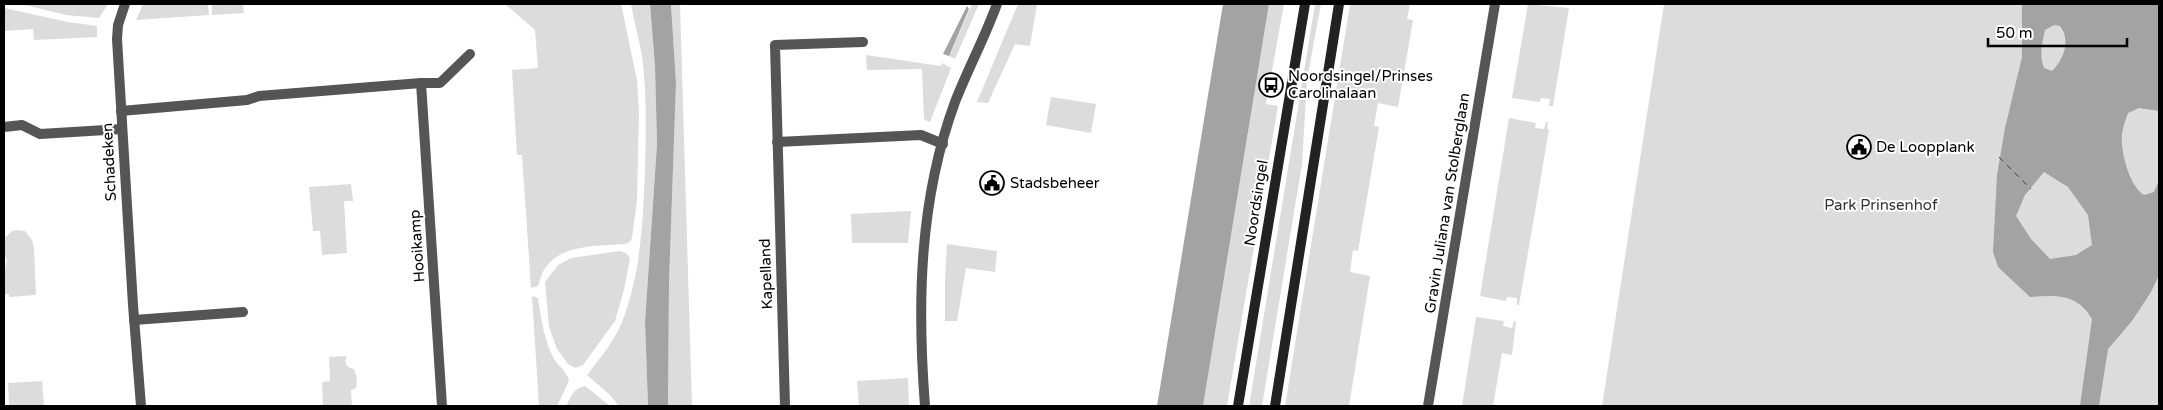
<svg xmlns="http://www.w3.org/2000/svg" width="2163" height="410" font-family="'Varela Round',sans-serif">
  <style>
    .green { fill: #dcdcdc }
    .water { fill: #a3a3a3; fill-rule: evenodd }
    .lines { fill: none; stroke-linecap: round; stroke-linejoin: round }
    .ferry { stroke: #444; stroke-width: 1; stroke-dasharray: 6 5; stroke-linecap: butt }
    .street { stroke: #555; stroke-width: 10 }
    .secondary { stroke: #222; stroke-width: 10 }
    .labels { text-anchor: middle; stroke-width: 4; stroke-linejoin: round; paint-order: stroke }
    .poi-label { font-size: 15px; fill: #000; stroke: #fff; text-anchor: start }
    .street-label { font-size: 15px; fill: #000; stroke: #fff }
    .park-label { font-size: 15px; fill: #333; stroke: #fff }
  </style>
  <rect width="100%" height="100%" fill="#fff"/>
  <g class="green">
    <path d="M21 4H108L99 18 66 15Z"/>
    <path d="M143 4H208L209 15 136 20Z"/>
    <path d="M212 4H257L243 5 244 13 212 15Z"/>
    <path d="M505 4H621L637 80 639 112 637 200 632 238 630 242 625 244C600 246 562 244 546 267 542 272 540 280 538 286L531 288 522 155H517L512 70 538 68 535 30Z"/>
    <path d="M631 4H650L655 67 657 144 645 322 648 406H619L610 395 587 375C600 358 614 342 622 322 641 274 643 220 645 169 646 131 647 94 642 56 639 38 634 21 631 4Z"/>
    <path d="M671 4H680L692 406H668L669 284 676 83Z"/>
    <path d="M972 4H979L955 59 949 56Z"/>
    <path d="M1018 4H1037L1030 46 1015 44 988 103 977 102Z"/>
    <path d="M1269 4H1284L1266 104 1278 106 1227 406H1203Z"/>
    <path d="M1315 4H1321L1307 80 1302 164 1262 406H1249Z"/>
    <path d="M1350 4H1410L1407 19 1413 20 1398 107 1378 103 1374 126 1379 127 1358 251 1353 250 1350 272 1370 276 1349 406H1285Z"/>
    <path d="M1528 4 1569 8 1553 106H1549L1550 99 1541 98 1540 102 1512 98Z"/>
    <path d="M1664 4H2159V406H1602Z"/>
    <path d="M4 8 68 22 97 26V37L34 40 33 29 4 31Z"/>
    <path d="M866 55 941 66 942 63 951 68 930 122 924 120 922 69 867 70Z"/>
    <path d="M1051 97 1096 104 1091 133 1046 125Z"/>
    <path d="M1509 118 1536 123 1535 128 1544 129 1546 122H1548L1547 129 1549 130 1519 305H1517V298L1507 297 1506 301 1480 296Z"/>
    <path d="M351 184 353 201H344L347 253 322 255 320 231H313L309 187Z"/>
    <path d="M911 211 908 243H852L851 214Z"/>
    <path d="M17 230 25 231 32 240 34 248 36 295 9 297V294H4V274L7 260 4 254V239L12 231Z"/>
    <path d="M947 244 997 251 995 272 966 268 957 321H945V279Z"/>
    <path d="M620 251 626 253 630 258 624 290 615 321 583 365 575 368 568 364 557 349 549 327 545 282 558 265 571 258Z"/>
    <path d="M532 296 538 298C541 318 544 340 554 359 559 367 567 371 569 381L557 406H539Z"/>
    <path d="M1476 317 1504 321 1503 326 1512 328 1514 321H1516L1512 355 1502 353 1493 406H1462Z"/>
    <path d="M347 356C343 363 347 368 354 369L357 378 356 388 351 390 352 406H323L322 382 330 381 329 357Z"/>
    <path d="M908 378 909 406H859L857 381Z"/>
    <path d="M42 381 44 406H9L8 383Z"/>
    <path d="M585 386 610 406H566C571 397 573 388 585 386Z"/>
  </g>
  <g class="water">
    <path d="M650 4H671L676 83 669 284 668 406H648L645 322 657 144 655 67Z"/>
    <path d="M1223 4H1269L1203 406H1157Z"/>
    <path d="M2022 4H2159V111L2139 108 2128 113C2126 119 2123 126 2122 133 2120 150 2129 186 2144 195L2154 192 2159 180V275L2151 292 2132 321 2108 349 2099 406H2080L2092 319C2077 293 2056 295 2030 297L1998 267 1993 252 1997 175 2005 128 2022 57ZM2054 25 2060 26C2071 40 2064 59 2052 71L2044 68C2039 55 2042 43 2045 30ZM2044 172 2068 187 2088 215 2092 245 2076 255 2050 259 2031 239 2016 216 2025 195Z"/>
    <path d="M967 6 969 9 949 56 943 54Z"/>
  </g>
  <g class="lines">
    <path class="ferry" d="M1999 157 2031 189"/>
    <g class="street">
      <path d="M125 4 118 25 117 39 133 305 141 406"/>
      <path d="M421 83H440L470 54"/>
      <path d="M121 111 247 100 259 96 421 83 442 406"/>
      <path d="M4 127 22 125 40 134 122 129"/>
      <path d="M777 142 921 135 943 144"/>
      <path d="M134 320 243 312"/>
      <path d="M785 406 775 45 863 42"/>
      <path d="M925 406C917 303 919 200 955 102 968 69 985 37 997 4"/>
      <path d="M1428 406 1495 4"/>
    </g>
    <g class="secondary">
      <path d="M1238 406 1305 4"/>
      <path d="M1275 406 1339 4"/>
    </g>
  </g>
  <defs>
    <g id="bus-ring" transform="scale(1.25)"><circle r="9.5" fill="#fff" stroke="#000" stroke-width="1.5"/><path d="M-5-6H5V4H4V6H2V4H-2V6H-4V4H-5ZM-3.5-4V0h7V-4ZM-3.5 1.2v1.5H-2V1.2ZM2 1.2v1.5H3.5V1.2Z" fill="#000"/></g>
    <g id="civic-ring" transform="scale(1.25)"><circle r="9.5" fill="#fff" stroke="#000" stroke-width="1.5"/><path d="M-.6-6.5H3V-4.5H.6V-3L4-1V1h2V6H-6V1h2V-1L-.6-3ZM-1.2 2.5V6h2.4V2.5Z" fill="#000"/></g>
  </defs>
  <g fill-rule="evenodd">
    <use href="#bus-ring" x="1271" y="85"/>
    <use href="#civic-ring" x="1859" y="147"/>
    <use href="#civic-ring" x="992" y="183"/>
  </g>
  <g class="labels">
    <g class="poi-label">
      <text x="1288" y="81">Noordsingel/Prinses<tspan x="1288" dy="17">Carolinalaan</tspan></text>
      <text x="1876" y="152">De Loopplank</text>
      <text x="1010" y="188">Stadsbeheer</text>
    </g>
    <g class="street-label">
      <text transform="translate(109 162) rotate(-93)" y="5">Schadeken</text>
      <text transform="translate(1256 203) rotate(-81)" y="5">Noordsingel</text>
      <text transform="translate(1447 203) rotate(-81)" y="5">Gravin Juliana van Stolberglaan</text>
      <text transform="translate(417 246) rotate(-94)" y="5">Hooikamp</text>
      <text transform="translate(766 274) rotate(-92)" y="5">Kapelland</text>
    </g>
    <g class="park-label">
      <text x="1881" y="210">Park Prinsenhof</text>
    </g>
  </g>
  <rect width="2163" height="410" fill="none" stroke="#000000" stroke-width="10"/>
  <path d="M1988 38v8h139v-8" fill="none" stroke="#000000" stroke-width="2.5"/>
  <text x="1996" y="38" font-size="15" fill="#000000" stroke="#ffffff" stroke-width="4" paint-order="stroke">50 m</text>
</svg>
